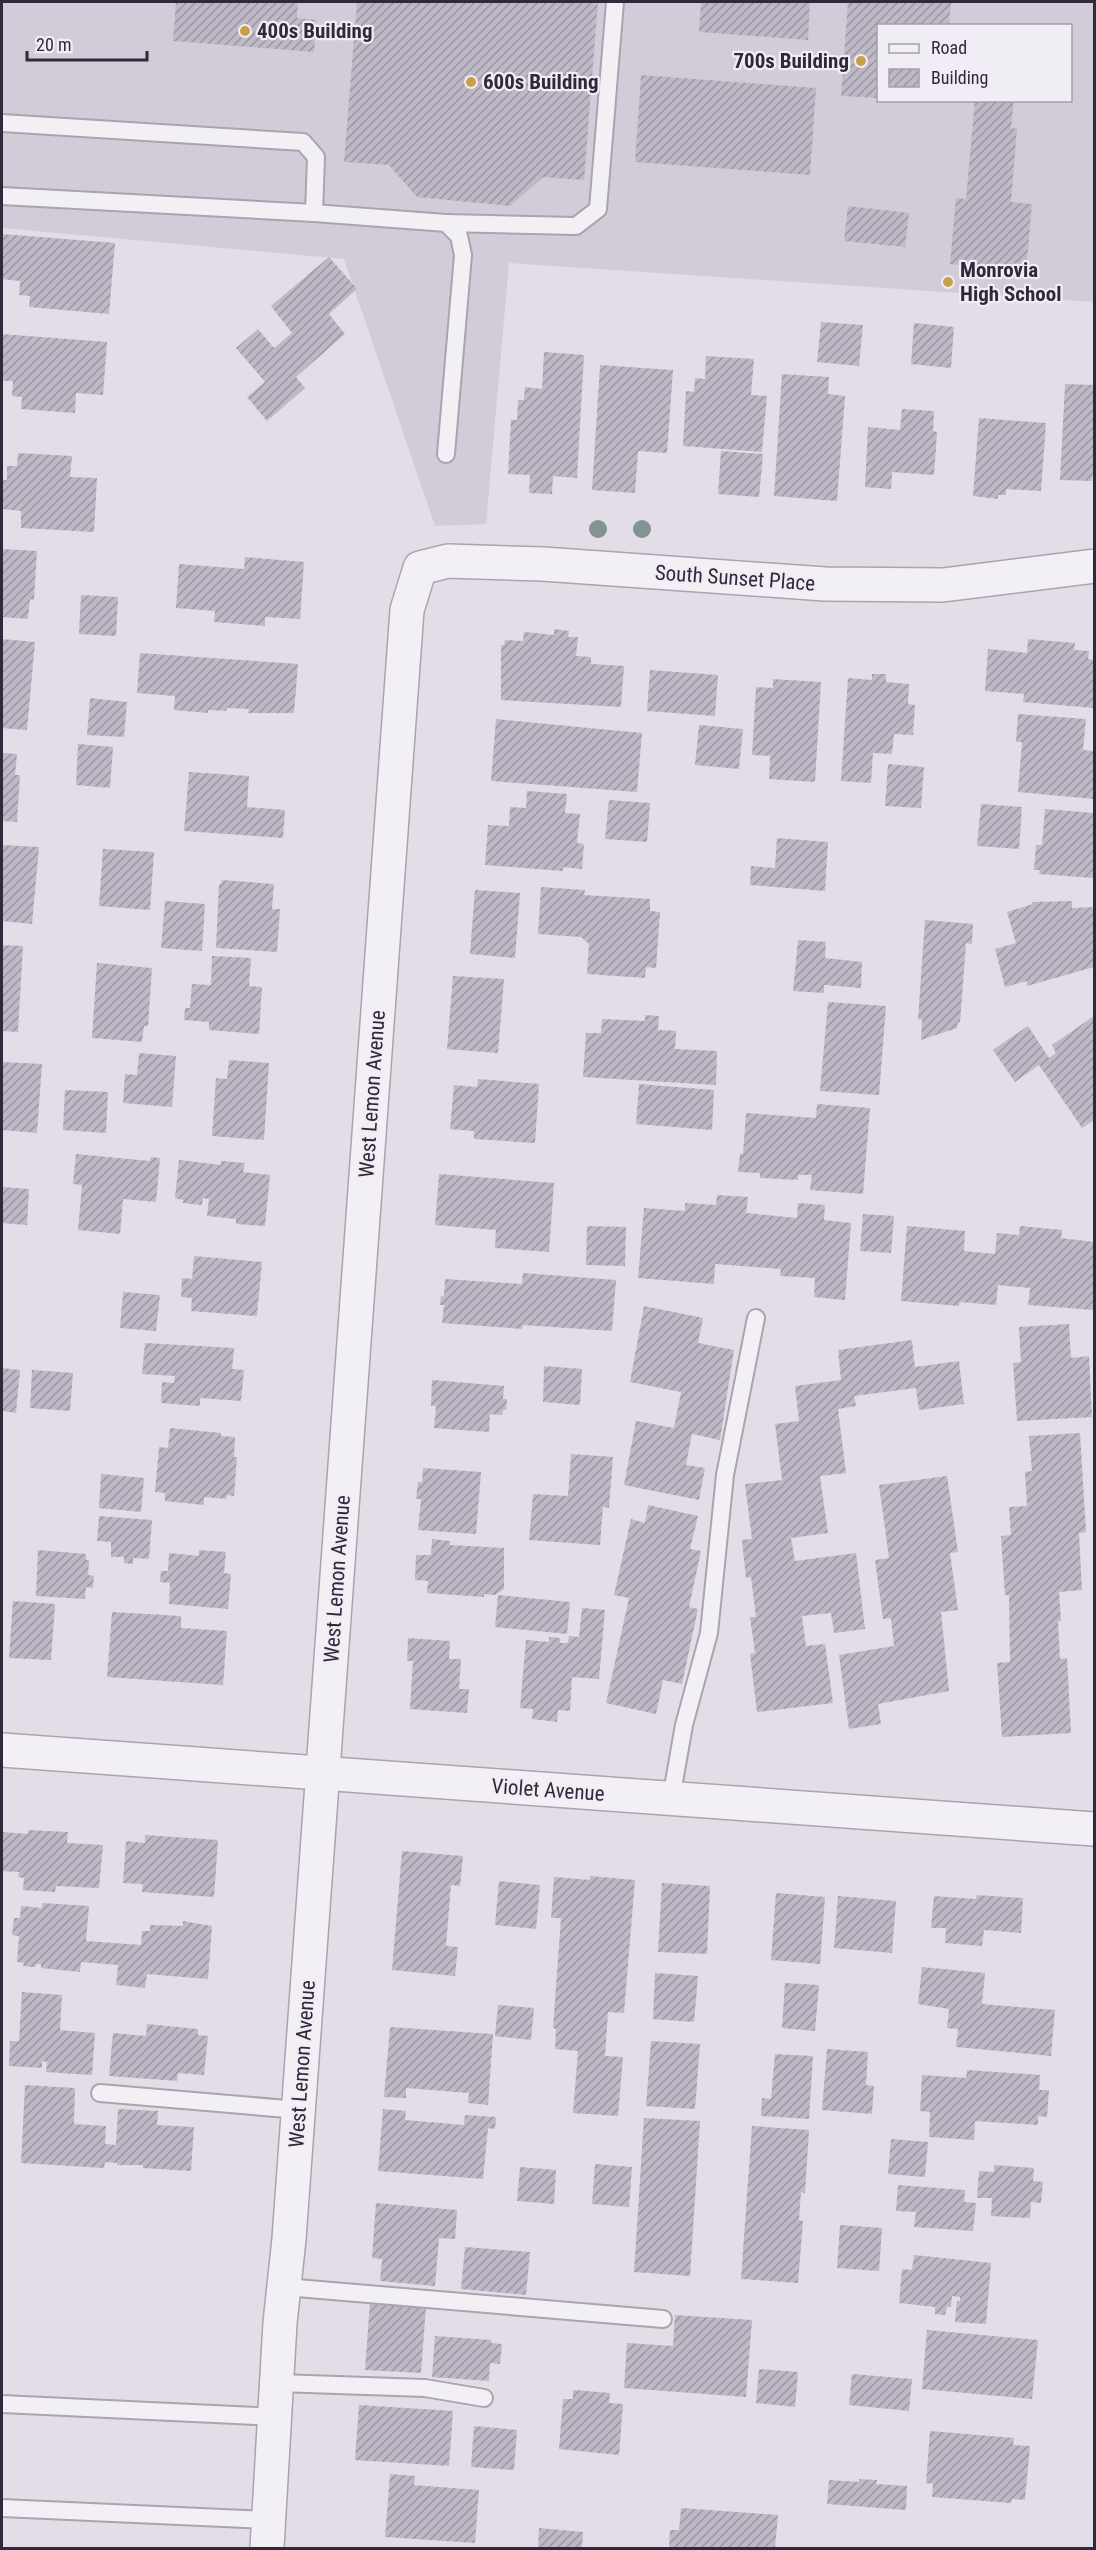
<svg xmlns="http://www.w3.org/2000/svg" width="1096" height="2550" font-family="'Roboto Condensed',sans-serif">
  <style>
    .built { fill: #d1ccd8; fill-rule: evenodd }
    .building { fill: url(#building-hatch) }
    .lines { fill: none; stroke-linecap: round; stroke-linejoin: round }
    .service-casing { stroke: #aaa3b0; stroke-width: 20 }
    .minor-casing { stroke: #aaa3b0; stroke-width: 36 }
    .service { stroke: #f2f0f5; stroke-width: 16 }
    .minor { stroke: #f2f0f5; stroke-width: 33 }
    .tree { fill: #839391 }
    .poi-dot { fill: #c7a047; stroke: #f0edf4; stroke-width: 2 }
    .labels { text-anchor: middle; stroke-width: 4.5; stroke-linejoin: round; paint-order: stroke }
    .poi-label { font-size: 21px; font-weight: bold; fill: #32283c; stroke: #f0edf4; text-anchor: start }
    .street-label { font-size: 21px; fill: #32283c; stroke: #f0edf4 }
  </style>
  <defs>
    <pattern id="building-hatch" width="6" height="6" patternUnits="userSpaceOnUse" patternTransform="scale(1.5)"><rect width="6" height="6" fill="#bfb8c6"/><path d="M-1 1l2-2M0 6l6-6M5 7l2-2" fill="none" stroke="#9c96a2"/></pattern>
  </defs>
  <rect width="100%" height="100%" fill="#e2dde6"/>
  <path class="built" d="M2 2H1094V302L509 263 486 524 435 526 344 259 2 228ZM878 26H1070V100H878Z"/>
  <g class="building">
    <path d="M176 2H298L297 18 316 20 314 52 173 41Z"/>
    <path d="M357 2H598L584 180 543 177 510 206 417 197 389 165 344 162Z"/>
    <path d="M701 2H810L808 40 699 32Z"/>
    <path d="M848 2H951L949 26H878V98L841 96Z"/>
    <path d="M641 75 816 88 810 175 635 162Z"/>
    <path d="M975 100H1014L1011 128 1017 129 1011 202 1032 204 1026 271 950 264 956 198 966 199Z"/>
    <path d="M848 206 909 213 905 247 844 241Z"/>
    <path d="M2 234 115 243 109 314 29 307 30 296 19 295 20 281 2 279Z"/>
    <path d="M329 257 357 289 329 314 345 334 296 377 305 388 267 421 247 397 265 382 236 348 258 329 274 348 292 333 271 306Z"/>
    <path d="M821 322 863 325 859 366 817 362Z"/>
    <path d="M914 323 954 327 951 368 911 364Z"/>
    <path d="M2 334 107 342 103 395 76 393 75 413 21 409 22 397 12 396 13 381H2Z"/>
    <path d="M544 352 584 355 577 478 553 476 552 494 529 493 530 475 508 474 511 420H517L518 400H524L525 387 542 389Z"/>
    <path d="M706 356 754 359 751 395 767 396 762 452 683 446 686 391 694 392 695 378 705 379Z"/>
    <path d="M600 365 673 370 667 453 638 451 635 493 592 490Z"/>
    <path d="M782 374 829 377 828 394 845 396 837 501 774 496Z"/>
    <path d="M1065 384 1094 385V465L1092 481 1060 480Z"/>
    <path d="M902 409 934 411 933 431 937 432 934 475 892 472 891 489 865 487 868 427 900 430Z"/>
    <path d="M979 418 1046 423 1041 491 1006 489V495H998V499L973 496Z"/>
    <path d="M721 451 763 454 759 497 718 494Z"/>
    <path d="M18 453 72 456 70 477 97 478 94 532 21 528V511L2 509V480H7V466H17Z"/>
    <path d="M2 549 37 551 34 600 30 599 28 619 2 617Z"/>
    <path d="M245 557 304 562 300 619 265 617V626L214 622 215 611 176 608 179 564 244 569Z"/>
    <path d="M81 595 118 597 116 636 79 634Z"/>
    <path d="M554 629 569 631 568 637H578L576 656 591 657V664L624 666 621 707 501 700V645H504L505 640 523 641 524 632 554 635Z"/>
    <path d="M2 639 35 642 27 730 2 728Z"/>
    <path d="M1028 639 1075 643 1074 650 1089 651 1088 659 1094 660V708L1023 702 1024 694 985 691 988 649 1027 653Z"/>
    <path d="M140 653 298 664 294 713H248L249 709 227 708 226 711 208 710V713L174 710 175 696 137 693Z"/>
    <path d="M650 670 718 675 715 716 647 711Z"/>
    <path d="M872 674H886V682L909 684 908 704 915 705 913 735 894 734 892 754 873 753 871 783 841 781 848 678 872 680Z"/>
    <path d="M773 679 821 682 815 782 769 779 770 756 752 755 756 687 773 688Z"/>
    <path d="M90 698 127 702 124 737 87 735Z"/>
    <path d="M1018 714 1086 719 1083 750 1094 751V799L1018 792 1022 742H1016Z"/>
    <path d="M496 719 642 733 637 792 491 781Z"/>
    <path d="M699 725 743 729 739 769 695 765Z"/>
    <path d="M78 744 113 747 110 788 76 785Z"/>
    <path d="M2 753 17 754 15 775H20L17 822 2 821Z"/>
    <path d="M888 764 924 767 921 808 885 806Z"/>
    <path d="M189 772 249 776 247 807 285 810 283 838 184 831Z"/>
    <path d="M527 791 567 794 565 813 580 814 577 843 584 844 582 869 563 867V871L485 865 488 825 509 826 510 807 526 808Z"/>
    <path d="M609 800 650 803 647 842 605 839Z"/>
    <path d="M981 804 1022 807 1019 849 977 846Z"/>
    <path d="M1045 809 1094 813V878L1039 874 1040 870H1034L1036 845H1042Z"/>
    <path d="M777 838 828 842 825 891 750 885 751 866 775 868Z"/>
    <path d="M2 845 39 847 32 924 2 921Z"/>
    <path d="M103 849 154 852 150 910 99 906Z"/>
    <path d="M222 880 274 884 272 909H280L277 952 216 948 219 884H221Z"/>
    <path d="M541 887 585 890 584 895 650 899V911L660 912 656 968 646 967 645 978 587 974 589 944 581 937 538 934Z"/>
    <path d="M475 890 520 893 515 958 470 954Z"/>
    <path d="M165 901 205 904 202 951 161 948Z"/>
    <path d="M1072 901V908L1094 907V967L1027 986V981L1005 987 995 949 1016 943 1007 912 1033 904 1032 902Z"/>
    <path d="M925 920 973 924 972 944 966 943 960 1023 958 1022 957 1028 921 1040 922 1019 918 1020Z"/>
    <path d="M798 940 826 942 825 958 862 962 861 988 824 985V993L793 991Z"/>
    <path d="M2 945 23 946 18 1032 2 1031Z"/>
    <path d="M212 956 251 958 249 986 262 987 259 1034 209 1030V1022L184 1020 185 1008H190L192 984 211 985Z"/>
    <path d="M97 963 152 968 148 1026H144L142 1042 92 1038Z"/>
    <path d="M453 976 504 979 498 1053 447 1049Z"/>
    <path d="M828 1002 886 1006 879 1095 820 1091Z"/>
    <path d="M645 1015 659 1016 658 1030 676 1031 675 1049 717 1051 716 1085 583 1077 586 1033H601L602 1019 645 1021Z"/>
    <path d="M1094 1016V1120L1082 1128 1039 1065 1015 1082 993 1050 1028 1026 1049 1058 1056 1053 1052 1045Z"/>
    <path d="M139 1053 176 1056 172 1107 123 1103 125 1074 137 1075Z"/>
    <path d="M229 1060 269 1063 264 1140 212 1136 216 1078 227 1079Z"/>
    <path d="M2 1062 42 1064 37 1133 2 1130Z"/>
    <path d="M478 1079 539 1084 535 1143 474 1139V1131L450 1129 454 1085 477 1087Z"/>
    <path d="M639 1084 714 1090 712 1130 636 1124Z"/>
    <path d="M65 1090 108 1092 106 1133 63 1130Z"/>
    <path d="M817 1104 870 1108 863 1194 810 1190 812 1175H798V1180L760 1178V1173L738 1172 740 1154H743L746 1113 816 1118Z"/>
    <path d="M76 1154 150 1161 151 1157 160 1158 156 1202 123 1199 120 1234 78 1230 82 1185 73 1184Z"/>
    <path d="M179 1160 221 1165V1161L245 1163 243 1172 270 1175 265 1226 236 1224V1219L207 1216 209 1199 203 1198 202 1205 183 1203V1200L175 1198Z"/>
    <path d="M439 1174 554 1183 549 1252 495 1248 496 1230 435 1225Z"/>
    <path d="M2 1187 29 1189 27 1225 2 1223Z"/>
    <path d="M717 1195 748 1197 746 1213 797 1218 798 1203 825 1205 824 1220 851 1223 845 1300 814 1297 815 1278 780 1276 781 1269 715 1264 714 1284 638 1278 644 1208 685 1211V1203L716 1205Z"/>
    <path d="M863 1214 894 1216 891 1253 860 1251Z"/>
    <path d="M587 1226 626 1227 625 1266 586 1265Z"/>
    <path d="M907 1226 965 1231 964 1251 995 1254 997 1233 1019 1235 1020 1226 1062 1230 1061 1238 1094 1242V1310L1028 1305 1030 1288 998 1285 996 1305 960 1302 959 1306 901 1301Z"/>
    <path d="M194 1256 262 1262 257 1316 191 1311 192 1298 181 1297 182 1278 192 1279Z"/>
    <path d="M523 1273 616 1280 612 1331 523 1325 522 1329 442 1323 444 1305H440L441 1296 444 1297 445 1279 522 1284Z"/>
    <path d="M123 1292 160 1295 156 1331 120 1328Z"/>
    <path d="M644 1306 703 1318 698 1343 734 1350 720 1440 692 1434 686 1465 705 1468 699 1500 624 1485 636 1421 674 1428 681 1392 630 1382Z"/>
    <path d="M1069 1324 1071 1358 1089 1356 1092 1417 1017 1421 1013 1363 1021 1362 1019 1327Z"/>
    <path d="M912 1340 915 1367 959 1361 964 1404 919 1410 916 1388 854 1396 856 1406 838 1409 846 1473 820 1476 828 1533 791 1538 795 1561 856 1553 865 1629 834 1633 831 1613 802 1616 806 1646 825 1644 833 1703 757 1712 750 1654 755 1653 750 1617H756L751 1577 746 1578 742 1540 752 1539 745 1484 782 1480 775 1424 799 1421 795 1386 841 1380 838 1350Z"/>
    <path d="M145 1343 234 1348 232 1369 244 1370 241 1401 200 1398V1406L161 1403 162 1382 174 1383 175 1376 142 1374Z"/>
    <path d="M544 1366 582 1369 580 1405 543 1402Z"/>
    <path d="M2 1368 20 1370 16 1413 2 1411Z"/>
    <path d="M32 1370 73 1373 70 1411 30 1408Z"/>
    <path d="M432 1380 504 1386 503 1399H507L506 1410H503L502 1415 490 1414 489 1432 434 1428 436 1406H431Z"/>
    <path d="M170 1428 221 1433V1436L235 1437 234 1457H237L234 1496 227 1495 226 1499 204 1497V1505L165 1501V1493L155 1492 159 1447 168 1448Z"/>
    <path d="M1080 1433 1086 1532 1079 1533 1082 1590 1059 1592 1061 1621H1058L1060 1659 1067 1658 1071 1733 1002 1737 997 1663 1010 1662 1009 1595H1005L1001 1536 1011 1535 1009 1507 1027 1506 1025 1472 1032 1471 1029 1436Z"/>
    <path d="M571 1454 613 1457 609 1508 603 1507 600 1545 529 1540 533 1494 568 1496Z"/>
    <path d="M423 1468 481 1472 476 1534 418 1530 421 1499H416L418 1482H422Z"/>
    <path d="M101 1474 144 1478 141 1512 99 1508Z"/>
    <path d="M947 1476 958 1552 950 1553 958 1610 941 1612 949 1691 878 1704 881 1724 849 1729 839 1655 894 1646 891 1618 883 1619 875 1560 889 1558 879 1485Z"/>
    <path d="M648 1505 698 1516 690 1549 701 1551 689 1607 698 1609 682 1684 663 1680 656 1714 606 1703 629 1598 614 1595 631 1519 645 1523Z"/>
    <path d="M99 1516 152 1520 149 1559 133 1558V1564L124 1563V1557H111V1542L97 1541Z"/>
    <path d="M432 1539 450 1541V1545L504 1548V1589L495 1595 484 1594V1597L427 1593 428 1581 415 1580 416 1555H431Z"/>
    <path d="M38 1550 86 1554V1560H89L88 1575 94 1576 93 1588 86 1587 85 1599 36 1596Z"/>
    <path d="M199 1550 226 1552 224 1573 231 1574 228 1609 169 1604 170 1583 160 1582 161 1571H168L169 1553 199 1556Z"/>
    <path d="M498 1595 570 1602 567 1634 495 1627Z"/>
    <path d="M13 1601 55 1604 51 1660 9 1658Z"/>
    <path d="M582 1608 605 1610 599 1679 572 1677 570 1711 558 1710 557 1722 532 1719 533 1709 520 1708 526 1640 549 1642V1637L560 1638V1643H568L569 1636 579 1637Z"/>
    <path d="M112 1612 181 1616V1628L227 1631 223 1685 107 1677Z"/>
    <path d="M408 1638 450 1641 449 1659H461L459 1689H469L467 1713 410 1709 413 1661H407Z"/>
    <path d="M28 1830 68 1832 67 1843 103 1845 99 1888 56 1886 55 1892 23 1890 24 1878 18 1877 19 1872 2 1871V1832L28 1834Z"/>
    <path d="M145 1835 218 1840 214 1897 142 1892 143 1884 123 1883 126 1841 145 1843Z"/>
    <path d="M402 1851 463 1856 460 1886 451 1885 446 1946 458 1947 455 1976 392 1970Z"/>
    <path d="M590 1876 635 1880 624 2013 608 2012 605 2056 623 2057 618 2116 573 2113 578 2051 555 2049 556 2029 553 2028 561 1918H551L554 1877 590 1880Z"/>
    <path d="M499 1881 540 1885 536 1929 495 1925Z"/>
    <path d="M662 1883 710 1886 707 1954 658 1952Z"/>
    <path d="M776 1893 825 1897 820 1964 771 1960Z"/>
    <path d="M977 1895 1023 1898 1021 1933 984 1930 982 1946 945 1943 946 1928H931L934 1896 976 1899Z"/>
    <path d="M838 1896 896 1901 892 1953 834 1948Z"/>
    <path d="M42 1903 89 1906 86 1941 141 1945 142 1931H150V1925L183 1926V1921L212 1926 208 1979 147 1974 145 1988 116 1985 118 1965 81 1962 80 1972 41 1968V1964H36L35 1967 23 1966 24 1963 17 1962 19 1936 12 1935 14 1918H20L21 1906 42 1908Z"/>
    <path d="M922 1967 985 1973 982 2004 1055 2010 1051 2056 956 2047 958 2029 947 2028 949 2009 918 2004Z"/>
    <path d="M655 1973 698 1976 694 2022 653 2019Z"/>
    <path d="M785 1983 819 1985 815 2031 782 2028Z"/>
    <path d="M22 1992 62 1995 60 2030 95 2033 92 2075 46 2072 47 2062 42 2061V2068L9 2066 10 2041H19Z"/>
    <path d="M498 2005 534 2008 531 2040 495 2036Z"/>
    <path d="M147 2024 198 2029V2035L208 2036 204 2075 178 2073 177 2081 109 2076 113 2033 146 2036Z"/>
    <path d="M390 2027 493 2034 488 2105 468 2103 469 2093 406 2088V2098L384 2097Z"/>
    <path d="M651 2041 700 2044 695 2109 646 2106Z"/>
    <path d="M827 2049 868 2052 866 2085 874 2086 872 2114 822 2110Z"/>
    <path d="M775 2054 813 2056 809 2119 761 2116 762 2098 771 2099Z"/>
    <path d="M967 2070 1040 2075 1039 2090H1049L1047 2117 1038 2116V2125L975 2121 974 2140 929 2137 930 2112 920 2111 922 2075 966 2078Z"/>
    <path d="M25 2085 75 2088 74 2124 106 2126 105 2144 116 2145 118 2109 158 2111 157 2125 194 2127 191 2171 143 2168V2165H117V2163L105 2162 104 2168 21 2163Z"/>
    <path d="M383 2109 406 2111 405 2120 464 2125 465 2115 496 2117 495 2129 488 2128 483 2179 378 2171Z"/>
    <path d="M644 2118 700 2121 690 2276 634 2272Z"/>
    <path d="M752 2126 809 2130 805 2193 801 2192 799 2220 803 2221 798 2283 741 2279Z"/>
    <path d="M891 2139 928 2142 925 2177 888 2174Z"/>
    <path d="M595 2164 632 2167 629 2207 592 2204Z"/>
    <path d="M994 2165 1034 2168 1033 2181 1043 2182 1041 2203 1031 2202 1030 2218 991 2216 992 2198H977L979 2171 994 2172Z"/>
    <path d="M520 2167 556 2170 554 2204 517 2201Z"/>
    <path d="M898 2185 965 2190 964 2202 976 2203 973 2231 914 2227 916 2212 896 2211Z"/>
    <path d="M376 2203 457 2210 455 2239 439 2238 435 2286 380 2281 382 2259 372 2258Z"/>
    <path d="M840 2225 882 2228 879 2271 837 2268Z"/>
    <path d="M465 2247 530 2252 526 2295 461 2289Z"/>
    <path d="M914 2255 991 2263 986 2324 955 2322 957 2301H960V2297L952 2296 951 2307H947L945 2315 935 2314V2307L899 2303 902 2269 912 2270Z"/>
    <path d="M370 2302 426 2306 421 2373 365 2370Z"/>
    <path d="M675 2315 752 2320 746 2397 624 2388 627 2343 673 2346Z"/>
    <path d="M927 2330 1038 2340 1032 2399 922 2389Z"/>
    <path d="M435 2336 491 2340V2343L502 2344 500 2364 490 2363 489 2381 432 2377Z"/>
    <path d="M759 2369 798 2372 795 2407 756 2403Z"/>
    <path d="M852 2374 912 2379 909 2411 849 2405Z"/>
    <path d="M573 2390 610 2393 609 2403 623 2404 619 2455 559 2449 563 2399H573Z"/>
    <path d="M359 2405 453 2411 449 2466 355 2460Z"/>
    <path d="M474 2426 517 2430 514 2470 471 2467Z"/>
    <path d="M930 2431 1014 2438 1013 2445 1030 2446 1025 2500 1012 2499 1011 2503 932 2497 933 2484 926 2483Z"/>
    <path d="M390 2474 415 2476 414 2485 479 2490 475 2543 385 2537Z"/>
    <path d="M859 2479 877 2480 876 2484 907 2486 906 2510 827 2504 829 2480 859 2482Z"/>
    <path d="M681 2508 778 2515 775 2548H669L670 2530H679Z"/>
    <path d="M539 2528 583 2532 582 2548H538Z"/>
  </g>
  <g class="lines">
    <g class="service-casing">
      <g id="service">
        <path d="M2 123 303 142 316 157 314 213"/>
        <path d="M2 196 314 213 446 223 459 236 463 255 446 454"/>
        <path d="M446 223 576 226 598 209 615 2"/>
        <path d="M671 1799 684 1725 709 1633 725 1475 756 1318"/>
        <path d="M100 2093 299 2110"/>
        <path d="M285 2287 663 2319"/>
        <path d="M278 2383 425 2388 484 2398"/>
        <path d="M2 2404 276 2417"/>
        <path d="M2 2508 269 2520"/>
      </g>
    </g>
    <g class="minor-casing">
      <g id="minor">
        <path d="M2 1750 1094 1829"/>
        <path d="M267 2548 280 2323 289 2239 407 610 420 568 448 561 543 564 825 584 943 585 1094 566"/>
      </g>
    </g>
    <use href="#service" class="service"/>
    <use href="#minor" class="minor"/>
  </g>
  <g class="tree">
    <circle cx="598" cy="529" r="9"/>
    <circle cx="642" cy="529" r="9"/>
  </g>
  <g class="poi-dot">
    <circle cx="245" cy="31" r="6"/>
    <circle cx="861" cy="61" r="6"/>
    <circle cx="471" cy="82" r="6"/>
    <circle cx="948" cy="282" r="6"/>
  </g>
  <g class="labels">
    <g class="poi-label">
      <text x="257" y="38">400s Building</text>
      <text x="849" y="68" text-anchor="end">700s Building</text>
      <text x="483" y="89">600s Building</text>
      <text x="960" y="277">Monrovia<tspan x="960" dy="24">High School</tspan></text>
    </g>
    <g class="street-label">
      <text transform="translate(735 578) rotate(4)" y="7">South Sunset Place</text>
      <text transform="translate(372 1094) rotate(-86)" y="7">West Lemon Avenue</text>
      <text transform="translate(337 1579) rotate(-86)" y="7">West Lemon Avenue</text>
      <text transform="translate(548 1790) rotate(4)" y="7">Violet Avenue</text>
      <text transform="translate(302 2064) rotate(-86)" y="7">West Lemon Avenue</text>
    </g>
  </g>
  <rect width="1096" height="2550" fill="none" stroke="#32283c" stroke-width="6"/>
  <rect x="877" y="24" width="195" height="78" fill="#f0edf4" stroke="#a49eaa" stroke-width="1.5"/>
  <rect x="889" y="44" width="30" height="9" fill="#f2f0f5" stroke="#a49eaa" stroke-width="1.5"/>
  <text x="931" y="54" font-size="18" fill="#32283c">Road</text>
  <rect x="889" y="69" width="30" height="18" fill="url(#building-hatch)" stroke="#a49eaa" stroke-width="1.5"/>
  <text x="931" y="84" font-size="18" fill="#32283c">Building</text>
  <path d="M27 51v9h120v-9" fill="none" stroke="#32283c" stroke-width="3"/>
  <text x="36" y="51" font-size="18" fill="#32283c" stroke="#f0edf4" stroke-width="4.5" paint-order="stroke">20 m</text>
</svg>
